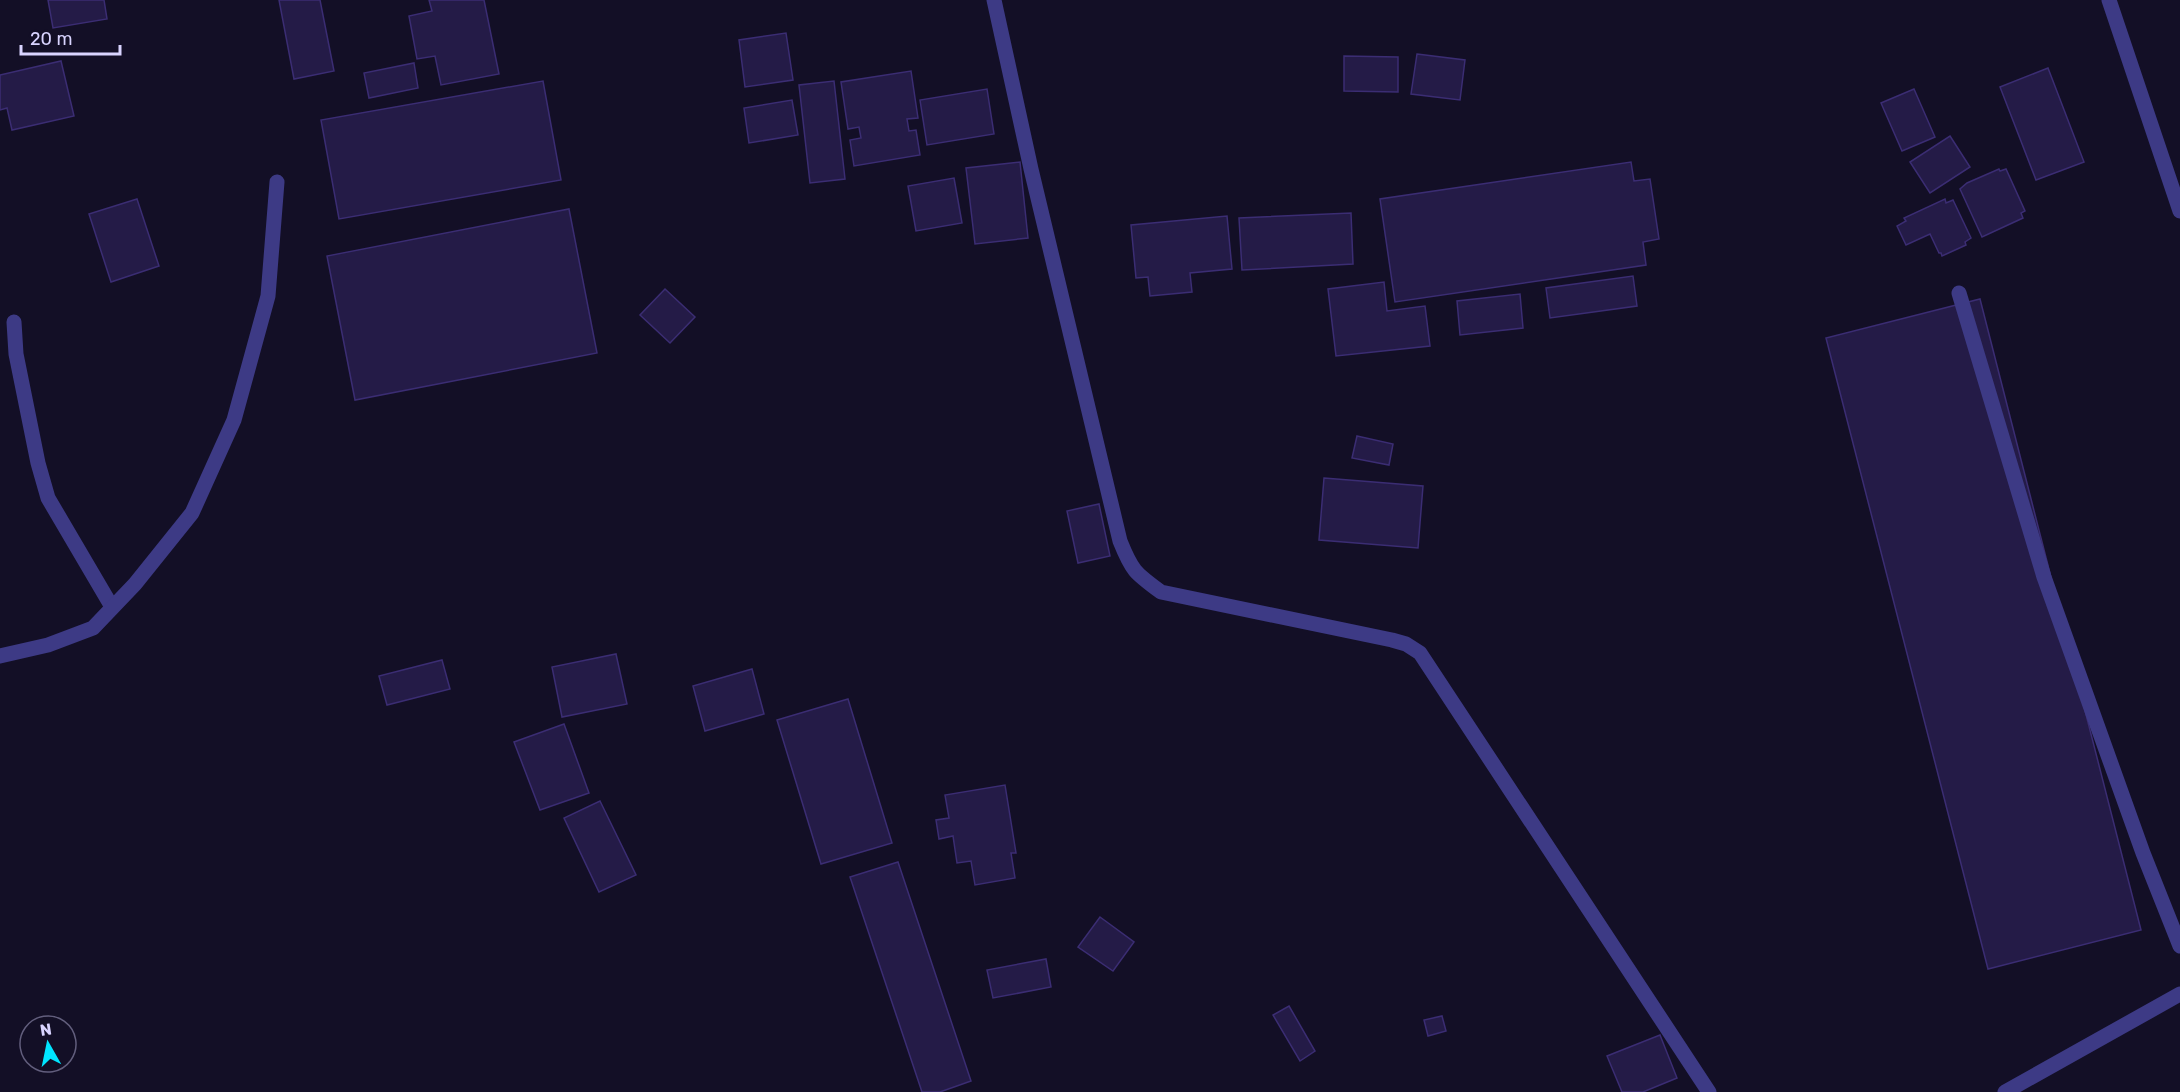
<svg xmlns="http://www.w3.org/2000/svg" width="2180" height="1092" font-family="Rubik,sans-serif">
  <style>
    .building { fill: #241b47; stroke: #3b2d73; stroke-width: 1.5 }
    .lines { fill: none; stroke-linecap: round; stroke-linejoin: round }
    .service { stroke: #3d3a85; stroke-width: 15 }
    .minor { stroke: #3d3a85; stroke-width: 15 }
  </style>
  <rect width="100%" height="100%" fill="#130f26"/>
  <g class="building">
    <path d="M48 0H104L107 19 53 28Z"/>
    <path d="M279 0H320L334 71 294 79Z"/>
    <path d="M429 0H484L499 74 441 85 435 56 417 59 409 16 432 11Z"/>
    <path d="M786 33 793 80 745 87 739 40Z"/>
    <path d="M1417 54 1465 60 1460 100 1411 94Z"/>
    <path d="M1344 56 1398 57V92L1344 91Z"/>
    <path d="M61 61 74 116 12 130 7 108 0 110V75Z"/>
    <path d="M414 63 418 88 369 98 364 73Z"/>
    <path d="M2048 68 2084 162 2036 180 2000 87Z"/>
    <path d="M911 71 918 118 907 119 909 131 916 130 920 155 854 166 850 140 861 138 859 127 848 129 841 82Z"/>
    <path d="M543 81 561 180 339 219 321 120Z"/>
    <path d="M834 81 845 179 810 183 799 85Z"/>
    <path d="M987 89 994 134 927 145 920 100Z"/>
    <path d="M1914 89 1935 137 1902 151 1881 103Z"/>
    <path d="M792 100 798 135 749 143 744 108Z"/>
    <path d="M1950 136 1970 167 1930 193 1910 162Z"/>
    <path d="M1020 162 1028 238 975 244 966 168Z"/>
    <path d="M1631 162 1634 181 1650 179 1659 239 1643 242 1646 265 1395 302 1380 199Z"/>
    <path d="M1999 169 2000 171 2006 169 2025 211 2021 213 2023 218 1982 237 1960 189 1967 183Z"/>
    <path d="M954 178 962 223 916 231 908 186Z"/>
    <path d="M137 199 159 266 111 282 89 214Z"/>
    <path d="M1945 199 1946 203 1953 200 1971 238 1965 242 1966 245 1942 256 1941 253H1939L1930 234 1906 245 1897 226 1906 221 1904 218Z"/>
    <path d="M569 209 597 353 355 400 327 256Z"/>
    <path d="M1351 213 1353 264 1242 270 1239 218Z"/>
    <path d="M1227 216 1232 269 1190 273 1192 292 1150 296 1148 277 1136 278 1131 225Z"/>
    <path d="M1633 276 1637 306 1550 318 1546 288Z"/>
    <path d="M1384 282 1387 311 1425 306 1430 346 1336 356 1328 289Z"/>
    <path d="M665 289 695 317 670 343 640 315Z"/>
    <path d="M1520 294 1523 328 1460 335 1457 301Z"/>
    <path d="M1980 299 2141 930 1988 969 1826 338Z"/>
    <path d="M1357 436 1393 444 1389 465 1352 458Z"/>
    <path d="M1324 478 1423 486 1418 548 1319 540Z"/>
    <path d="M1099 504 1110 556 1078 563 1067 511Z"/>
    <path d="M616 654 627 704 562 717 552 667Z"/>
    <path d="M442 660 450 689 387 705 379 676Z"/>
    <path d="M752 669 764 714 705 731 693 686Z"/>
    <path d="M848 699 892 843 821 864 777 720Z"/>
    <path d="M564 724 589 793 540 810 514 742Z"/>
    <path d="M1005 785 1016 853H1011L1015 878 975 885 971 861 957 863 953 836 939 839 936 820 949 818 945 795Z"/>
    <path d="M600 801 636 875 599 892 564 818Z"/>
    <path d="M898 862 971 1081 940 1092H922L850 877Z"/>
    <path d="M1100 917 1134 942 1113 971 1078 947Z"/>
    <path d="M1046 959 1051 987 993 998 987 970Z"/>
    <path d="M1289 1006 1315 1051 1300 1061 1273 1015Z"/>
    <path d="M1442 1016 1446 1031 1428 1036 1424 1020Z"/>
    <path d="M1660 1035 1677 1078 1643 1092H1622L1607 1056Z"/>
  </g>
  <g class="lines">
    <g class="service">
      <path d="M994 0 1031 169 1120 541C1132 571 1135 573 1161 592L1392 640 1406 644 1420 653 1709 1092"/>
      <path d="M1959 293 2044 577 2143 853 2180 946"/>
      <path d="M14 322 16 354 38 463 48 498 112 607"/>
      <path d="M0 656 48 645 93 628 135 584 192 513 234 420 268 296 277 182"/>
    </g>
    <g class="minor">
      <path d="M2109 0 2180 211"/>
      <path d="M2005 1092 2180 994"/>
    </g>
  </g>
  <g transform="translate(48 1044) rotate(351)"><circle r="28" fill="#130f26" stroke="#625e7d" stroke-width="1.5"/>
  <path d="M0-4.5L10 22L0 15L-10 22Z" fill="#00e5ff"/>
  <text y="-9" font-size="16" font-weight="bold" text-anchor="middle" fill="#d9d4ff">N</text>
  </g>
  <path d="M21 45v9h99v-9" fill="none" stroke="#d9d4ff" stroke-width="3"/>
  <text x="30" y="45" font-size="18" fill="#d9d4ff" stroke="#130f26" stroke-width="4.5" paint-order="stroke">20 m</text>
</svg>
